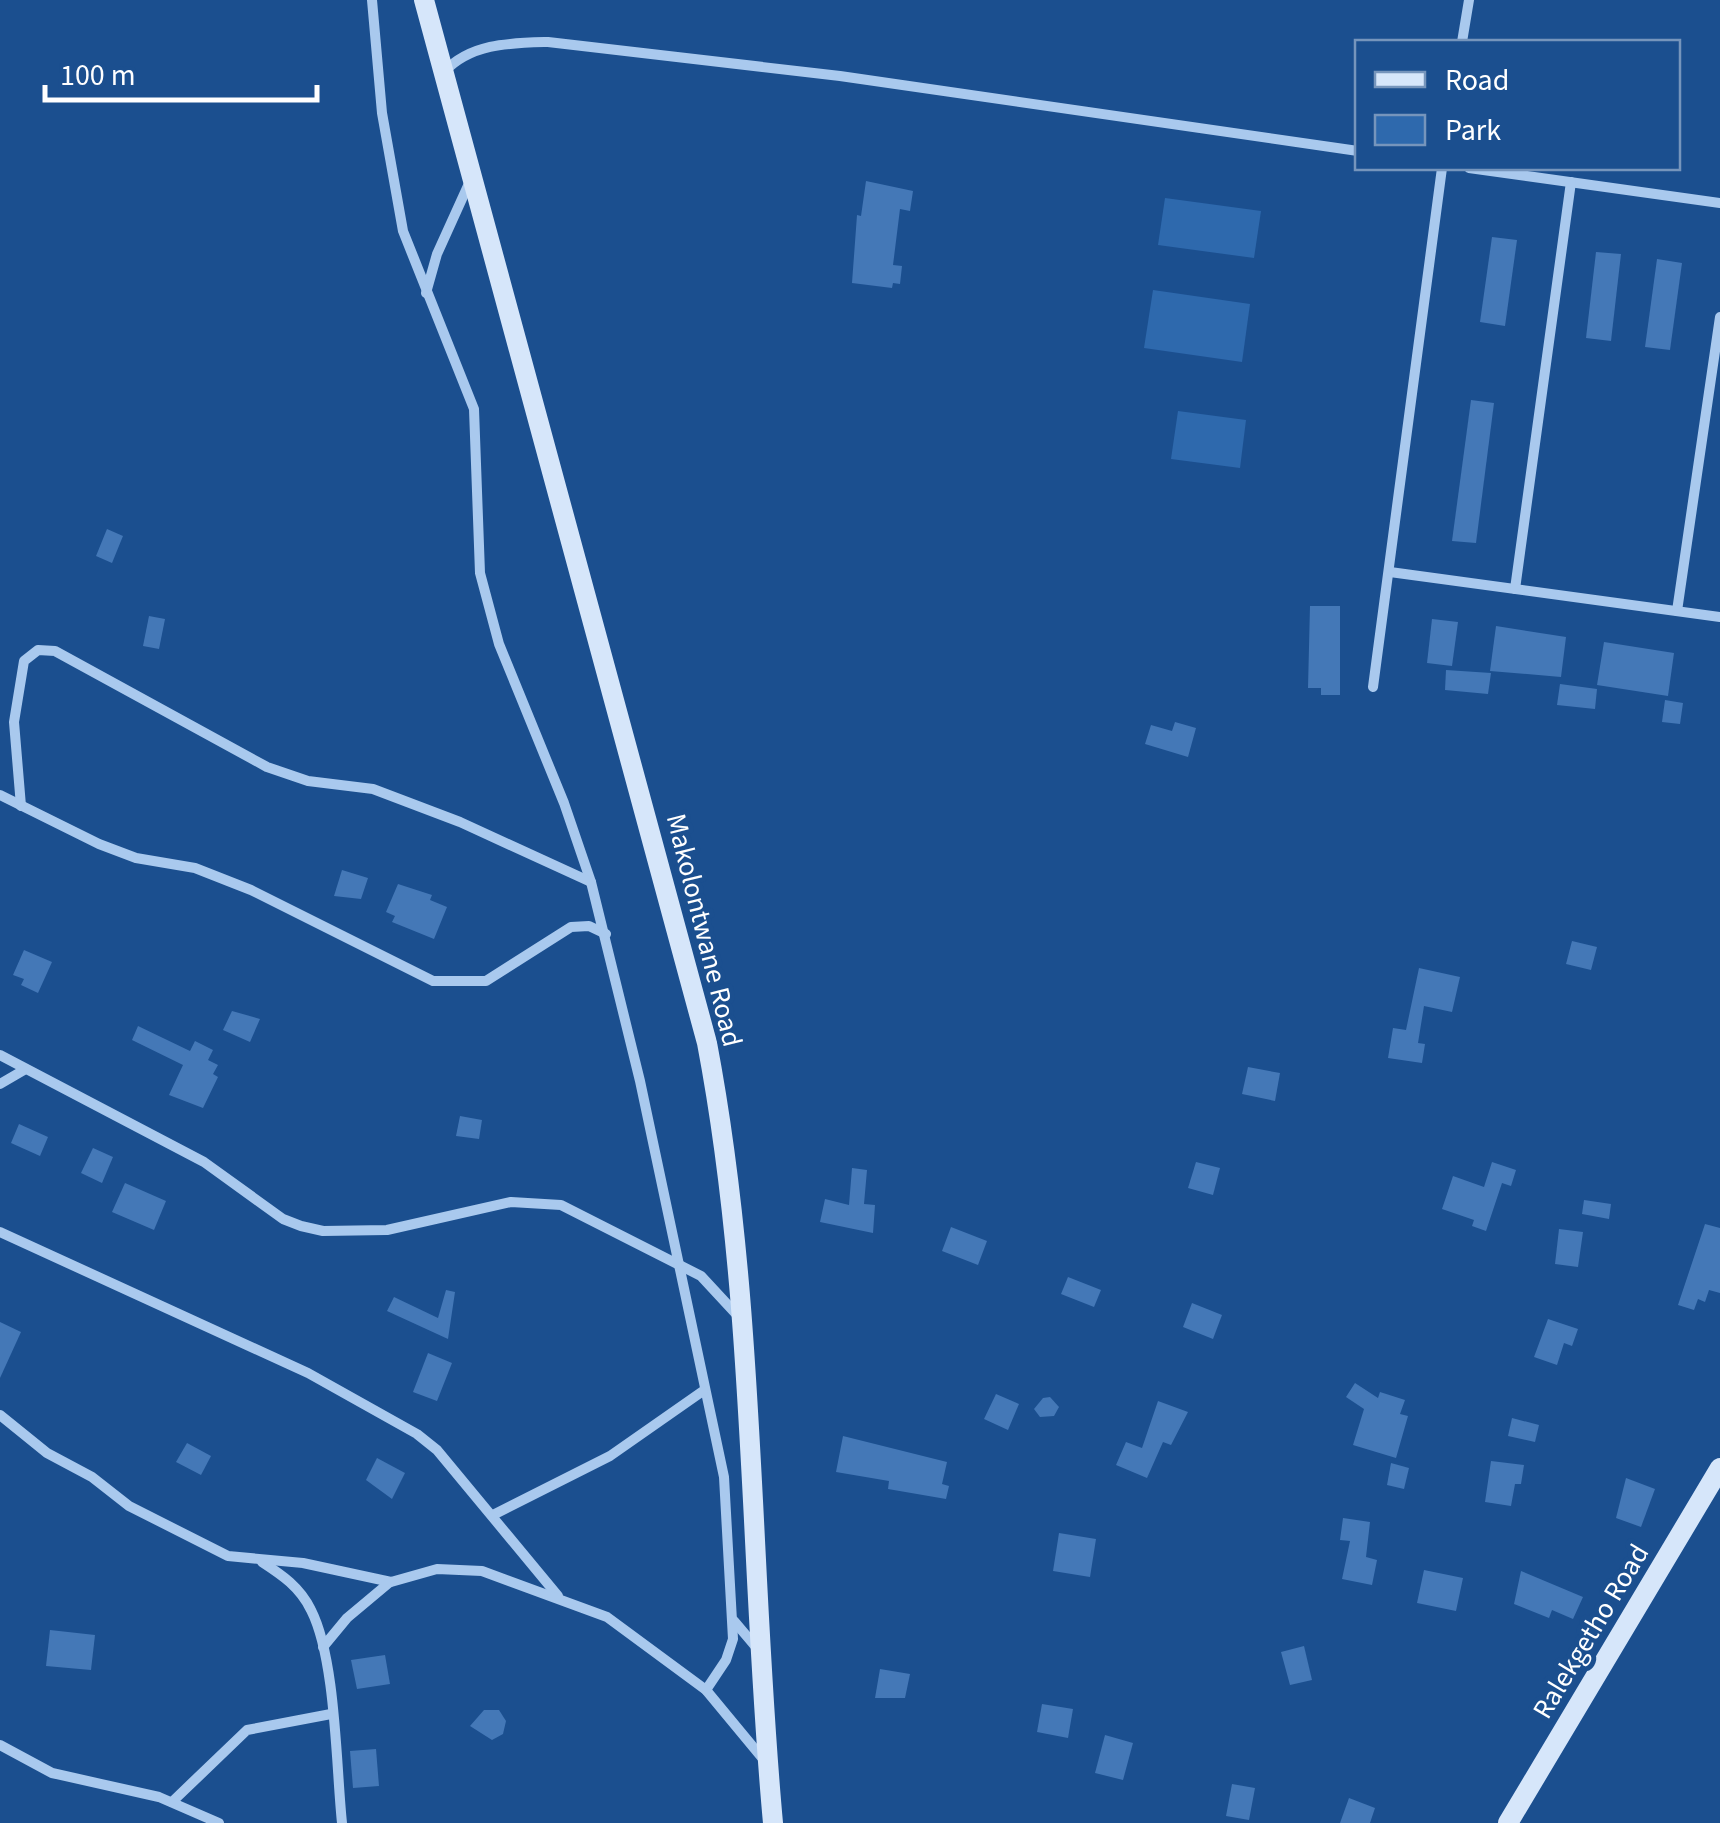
<svg xmlns="http://www.w3.org/2000/svg" width="1720" height="1823" font-family="'Source Sans 3',sans-serif">
  <style>
    .green { fill: #2e69ad }
    .building { fill: #4478b7 }
    .lines { fill: none; stroke-linecap: round; stroke-linejoin: round }
    .minor { stroke: #a9c9ee; stroke-width: 10 }
    .secondary { stroke: #d6e6fa; stroke-width: 20 }
    .labels { text-anchor: middle; stroke-width: 10; stroke-linejoin: round; paint-order: stroke }
    .street-label { font-size: 28px; fill: #fff; stroke: #1b4f8f }
  </style>
  <rect width="100%" height="100%" fill="#1b4f8f"/>
  <g class="green">
    <path d="M1165 198 1261 211 1254 258 1158 245Z"/>
    <path d="M1153 290 1250 304 1242 362 1144 348Z"/>
    <path d="M1178 411 1246 420 1240 468 1171 459Z"/>
  </g>
  <g class="building">
    <path d="M866 181 913 191 910 211 900 209 893 265 902 266 900 284 893 283 892 288 852 283 857 215 861 216Z"/>
    <path d="M1492 237 1517 240 1505 326 1480 322Z"/>
    <path d="M1596 252 1621 254 1611 341 1586 338Z"/>
    <path d="M1657 259 1682 263 1670 350 1645 347Z"/>
    <path d="M1471 400 1494 403 1476 543 1452 541Z"/>
    <path d="M107 529 123 536 112 563 96 556Z"/>
    <path d="M1310 606H1340V695H1321V688H1308Z"/>
    <path d="M149 616 165 619 159 649 143 646Z"/>
    <path d="M1432 619 1458 622 1452 666 1427 663Z"/>
    <path d="M1496 626 1566 637 1561 677 1490 671Z"/>
    <path d="M1604 642 1674 653 1668 696 1597 685Z"/>
    <path d="M1446 670 1491 673 1488 694 1445 690Z"/>
    <path d="M1560 684 1597 689 1595 709 1557 705Z"/>
    <path d="M1665 700 1683 703 1680 724 1662 722Z"/>
    <path d="M1175 722 1196 728 1188 757 1145 744 1151 725 1172 731Z"/>
    <path d="M342 870 368 878 361 899 334 896Z"/>
    <path d="M398 884 432 895 430 900 447 907 434 939 392 922 395 916 386 912Z"/>
    <path d="M1572 941 1597 947 1591 970 1566 964Z"/>
    <path d="M24 950 52 962 38 993 21 985 24 979 13 975Z"/>
    <path d="M1419 968 1460 977 1452 1012 1424 1006 1418 1043 1425 1044 1422 1063 1388 1058 1393 1028 1406 1030Z"/>
    <path d="M232 1011 260 1019 250 1042 223 1030Z"/>
    <path d="M138 1026 190 1051 195 1041 213 1050 208 1060 218 1065 213 1074 218 1077 203 1108 169 1095 183 1065 132 1040Z"/>
    <path d="M1248 1067 1280 1073 1275 1101 1242 1094Z"/>
    <path d="M460 1116 482 1120 479 1139 456 1136Z"/>
    <path d="M19 1124 48 1137 40 1156 11 1143Z"/>
    <path d="M93 1148 113 1157 102 1183 81 1173Z"/>
    <path d="M1196 1162 1220 1168 1213 1195 1188 1188Z"/>
    <path d="M1492 1162 1516 1170 1511 1186 1502 1183 1486 1231 1472 1226 1474 1220 1442 1209 1453 1176 1484 1187Z"/>
    <path d="M852 1168 867 1170 864 1204 875 1205 873 1233 820 1222 825 1199 849 1205Z"/>
    <path d="M125 1183 166 1201 154 1230 112 1212Z"/>
    <path d="M1584 1200 1611 1204 1609 1219 1582 1214Z"/>
    <path d="M1705 1224 1720 1228V1293L1709 1290 1705 1302 1698 1299 1694 1310 1678 1305Z"/>
    <path d="M951 1227 987 1241 978 1265 942 1251Z"/>
    <path d="M1559 1229 1583 1232 1578 1267 1555 1264Z"/>
    <path d="M1068 1277 1101 1290 1094 1307 1061 1294Z"/>
    <path d="M446 1290 455 1292 448 1339 387 1311 394 1297 438 1318Z"/>
    <path d="M1192 1303 1222 1315 1213 1339 1183 1327Z"/>
    <path d="M1548 1319 1578 1329 1572 1346 1564 1343 1557 1365 1534 1357Z"/>
    <path d="M0 1322 21 1332 0 1378Z"/>
    <path d="M428 1353 452 1363 437 1401 413 1392Z"/>
    <path d="M1355 1383 1378 1398 1380 1392 1405 1400 1400 1414 1408 1416 1396 1458 1353 1445 1364 1409 1346 1397Z"/>
    <path d="M996 1394 1019 1404 1008 1430 984 1419Z"/>
    <path d="M1050 1397 1059 1407 1054 1416 1040 1417 1034 1409 1043 1398Z"/>
    <path d="M1158 1401 1188 1412 1171 1445 1163 1442 1147 1478 1116 1465 1126 1442 1142 1448Z"/>
    <path d="M1512 1418 1539 1425 1535 1442 1508 1436Z"/>
    <path d="M843 1436 947 1462 942 1484 949 1486 946 1499 888 1489 889 1481 836 1472Z"/>
    <path d="M187 1443 211 1456 201 1475 176 1462Z"/>
    <path d="M377 1458 405 1473 392 1499 366 1480Z"/>
    <path d="M1491 1461 1524 1465 1521 1484H1515L1511 1506 1485 1502Z"/>
    <path d="M1391 1463 1409 1468 1404 1489 1387 1485Z"/>
    <path d="M1626 1478 1655 1489 1641 1527 1616 1518Z"/>
    <path d="M1343 1518 1370 1522 1366 1557 1377 1560 1372 1585 1342 1579 1350 1541 1340 1540Z"/>
    <path d="M1059 1533 1096 1539 1090 1577 1053 1571Z"/>
    <path d="M1424 1570 1463 1578 1456 1611 1417 1603Z"/>
    <path d="M1521 1571 1583 1597 1573 1619 1552 1610 1549 1618 1514 1604Z"/>
    <path d="M50 1630 95 1635 91 1670 46 1666Z"/>
    <path d="M1304 1646 1312 1680 1290 1685 1281 1652Z"/>
    <path d="M385 1655 390 1684 357 1689 351 1660Z"/>
    <path d="M880 1669 910 1674 905 1698H875Z"/>
    <path d="M1042 1704 1073 1709 1068 1738 1037 1732Z"/>
    <path d="M484 1710H499L506 1721 503 1734 492 1740 470 1726Z"/>
    <path d="M1105 1735 1133 1743 1123 1780 1095 1773Z"/>
    <path d="M376 1749 379 1786 353 1788 350 1751Z"/>
    <path d="M1232 1784 1255 1788 1249 1820 1226 1816Z"/>
    <path d="M1349 1798 1375 1808 1370 1823H1340Z"/>
  </g>
  <g class="lines">
    <g class="minor">
      <path d="M372 0 382 113 403 231 474 409 480 573 499 644 564 803 591 882 640 1081 724 1477 733 1639 726 1660 706 1690"/>
      <path d="M1462 42 1469 0"/>
      <path d="M444 72C471 43 510 43 548 42L840 76 1358 151"/>
      <path d="M1469 168 1720 203"/>
      <path d="M426 293 437 254 471 179"/>
      <path d="M1390 572 1720 617"/>
      <path d="M1515 589 1571 182"/>
      <path d="M1677 611 1720 317"/>
      <path d="M1373 687 1442 168"/>
      <path d="M0 795 99 844 136 858 195 868 251 890 433 981H486L571 927 589 926 606 934"/>
      <path d="M21 806 14 722 24 661 38 650 55 651 267 767 308 781 373 789 460 822 591 882"/>
      <path d="M0 1055 204 1162 283 1219 301 1226 323 1231 387 1230 511 1202 561 1205 701 1276 739 1317"/>
      <path d="M0 1084 24 1070"/>
      <path d="M0 1232 308 1373 417 1434 437 1450 558 1596"/>
      <path d="M0 1415 47 1453 92 1477 129 1506 228 1556 303 1563 391 1582 437 1569 482 1571 607 1617 706 1690 764 1760"/>
      <path d="M493 1515 610 1456 703 1391"/>
      <path d="M262 1562C282 1575 300 1587 311 1610 336 1659 336 1766 342 1823"/>
      <path d="M734 1621 756 1647"/>
      <path d="M323 1647 347 1618 390 1582"/>
      <path d="M0 1745 52 1773 159 1797 219 1823"/>
      <path d="M172 1802 247 1730 331 1714"/>
    </g>
    <g class="secondary">
      <path d="M424 0 707 1043C756 1301 749 1563 773 1823"/>
      <path d="M1508 1823 1720 1468"/>
    </g>
  </g>
  <g class="labels">
    <g class="street-label">
      <text transform="translate(705 930) rotate(76)" y="10">Makolontwane Road</text>
      <text transform="translate(1590 1631) rotate(-59)" y="10">Ralekgetho Road</text>
    </g>
  </g>
  <rect x="1355" y="40" width="325" height="130" fill="#1b4f8f" stroke="#7695bc" stroke-width="2.5"/>
  <rect x="1375" y="72" width="50" height="15" fill="#d6e6fa" stroke="#7695bc" stroke-width="2.5"/>
  <text x="1445" y="90" font-size="30" fill="#ffffff">Road</text>
  <rect x="1375" y="115" width="50" height="30" fill="#2e69ad" stroke="#7695bc" stroke-width="2.5"/>
  <text x="1445" y="140" font-size="30" fill="#ffffff">Park</text>
  <path d="M45 85v15h272v-15" fill="none" stroke="#ffffff" stroke-width="5"/>
  <text x="60" y="85" font-size="30" fill="#ffffff" stroke="#1b4f8f" stroke-width="8" paint-order="stroke">100 m</text>
</svg>
